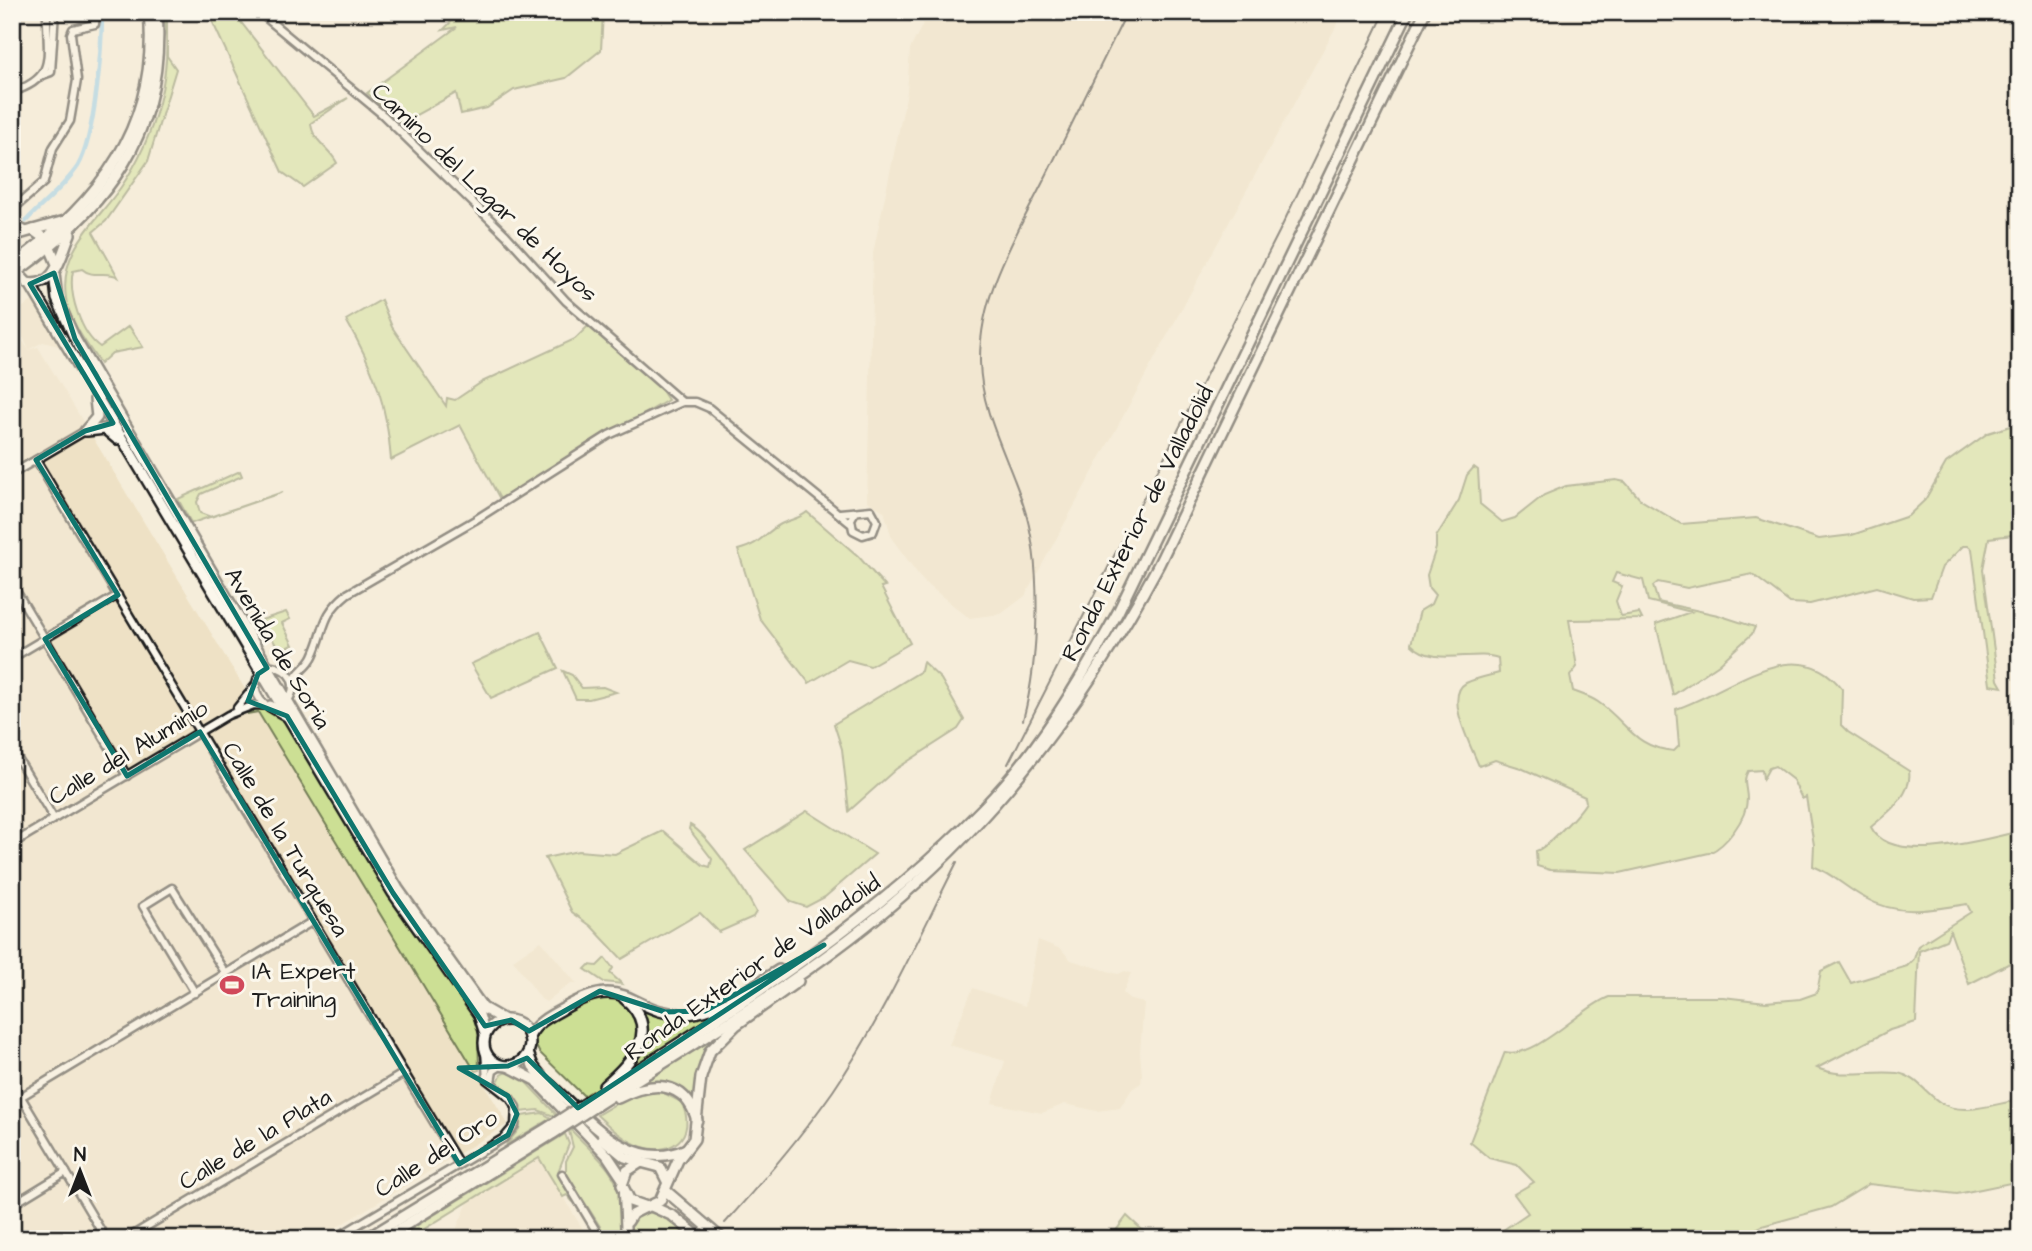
<svg xmlns="http://www.w3.org/2000/svg" width="2032" height="1251" font-family="'Architects Daughter',sans-serif">
  <style>
    .built { fill: #eee1c5 }
    .green { fill: #ccdf94; stroke: #747e58; stroke-width: 2 }
    .lines { fill: none; stroke-linecap: round; stroke-linejoin: round }
    .canal { stroke: #8bc9ec; stroke-width: 4.5 }
    .minor-casing { stroke: #1c1c1c; stroke-width: 11 }
    .major-casing { stroke: #1c1c1c; stroke-width: 13 }
    .highway-casing { stroke: #1c1c1c; stroke-width: 14 }
    .minor { stroke: #fbf7ec; stroke-width: 6 }
    .major { stroke: #fbf7ec; stroke-width: 8 }
    .highway { stroke: #fbf7ec; stroke-width: 9 }
    .rail { stroke: #1c1c1c; stroke-width: 2 }
    .highway-bridge-casing { stroke: #1c1c1c; stroke-width: 14; stroke-linecap: butt }
    .highway-bridge { stroke: #fbf7ec; stroke-width: 9 }
    .marked { fill: none; stroke: #0f766e; stroke-width: 5; stroke-linejoin: round }
    .labels { text-anchor: middle; stroke-width: 6; stroke-linejoin: round; paint-order: stroke }
    .street-label { font-size: 24px; fill: #1c1c1c; stroke: #fbf7ec }
    .poi-label { font-size: 24px; fill: #1c1c1c; stroke: #fbf7ec; text-anchor: start }
  </style>
  <rect width="100%" height="100%" fill="#f5edda"/>
  <filter id="ink" filterUnits="userSpaceOnUse"><feTurbulence type="fractalNoise" baseFrequency=".0143" numOctaves="2"/><feDisplacementMap in="SourceGraphic" scale="14" xChannelSelector="R" yChannelSelector="G"/><feConvolveMatrix kernelMatrix="1 2 1 2 8 2 1 2 1" color-interpolation-filters="sRGB"/></filter>
  <g filter="url(#ink)">
    <g class="built">
      <path d="M929 12H1344L1025 596 1001 614 969 618 923 581 892 539 884 511 867 501 873 253 907 92 910 49Z"/>
      <path d="M34 300 63 341 62 347 43 342 28 350 38 347 508 1124 317 1239H12V326L29 350 18 326V310Z"/>
      <path d="M1038 940 1061 949 1071 960 1118 974 1125 971 1131 973 1123 993 1131 1000 1144 1003 1140 1052 1142 1075 1141 1083 1132 1089 1120 1108 1097 1111 1065 1104 1042 1113 992 1103 1005 1061 949 1045 973 988 1025 1006Z"/>
      <path d="M541 941 577 984 571 983 546 1002 541 999 513 960Z"/>
      <path d="M539 1158 584 1231 581 1239H452L468 1202Z"/>
    </g>
    <g class="green">
      <path d="M163 12H167V56L176 69 148 161 106 221 93 232 118 277C106 270 93 279 82 269L73 271C68 294 81 334 100 347L129 326 143 347 112 353 100 364C88 345 69 322 66 298 59 249 96 223 121 187 154 139 175 70 163 12Z"/>
      <path d="M208 12H233L314 116 348 98 311 123C312 141 330 148 337 163L303 187 282 172Z"/>
      <path d="M442 12H603L601 50 566 78 514 90 487 108 461 114 456 93 403 122V125L367 93 457 27 443 30 451 22Z"/>
      <path d="M381 300 392 327 446 406 447 398 455 400 482 382 575 339 589 325 661 389 668 400 500 499 460 425 391 460C387 404 374 368 346 320Z"/>
      <path d="M2020 423V534L1989 538 1983 569 1998 680 2002 687 1990 685 1972 549 1968 546H1963L1942 567 1931 597 1913 598 1877 587 1810 604 1790 603 1752 574 1687 588 1658 582 1653 586 1658 602 1718 615 1755 627 1752 634 1719 664 1673 695 1656 624 1691 612 1648 601 1643 580 1616 573 1612 582 1622 586 1616 601 1621 616 1639 613 1642 619 1569 620 1577 667 1570 676 1573 691C1581 694 1591 697 1598 702 1627 722 1634 748 1674 751L1679 746 1676 709C1728 693 1796 628 1842 689L1841 725 1848 732 1909 771C1913 795 1886 814 1871 827 1890 867 1986 839 2020 831V958L1969 984 1950 931 1946 940 1919 951 1916 1022 1890 1030 1817 1068C1842 1079 1871 1070 1897 1073 1917 1076 1925 1093 1941 1103 1963 1117 1996 1103 2020 1100V1181L1957 1194 1869 1184 1831 1207 1762 1226 1736 1239H1490L1528 1213 1514 1194 1534 1182 1517 1165 1489 1158 1470 1142 1505 1052C1536 1060 1581 1007 1609 997H1723L1766 1002 1800 999 1817 993 1821 971 1839 962 1851 983 1907 966 1914 959 1918 946 1971 912 1967 904C1931 910 1898 917 1865 898 1846 888 1833 874 1813 866L1814 845 1806 797 1802 799 1793 780 1775 766 1769 768 1763 779 1762 770 1748 771C1742 781 1747 788 1747 799 1747 818 1726 846 1709 853L1620 873 1550 870 1537 866 1536 851C1545 849 1581 812 1586 802L1585 797 1521 768 1495 760 1479 766C1472 748 1443 695 1466 683 1476 678 1488 676 1499 673L1498 658C1474 649 1434 668 1411 644L1420 611 1431 604 1435 595 1429 588 1427 575 1436 548V537L1459 500 1467 475 1474 467 1478 470 1480 504 1502 522 1515 518 1544 495 1566 486 1616 480 1625 482 1641 500 1681 524 1756 518 1819 539 1852 535 1908 516 1925 500 1946 463 1988 433Z"/>
      <path d="M240 471 242 476 201 494 197 502 200 513 211 517 283 492 192 523 190 521 178 499Z"/>
      <path d="M807 512 858 556 885 586 881 587 910 643 870 666 848 660 809 683 760 619 738 550C763 543 764 533 781 524 791 519 799 519 807 512Z"/>
      <path d="M286 612 290 619 282 623 293 645 279 650 261 620Z"/>
      <path d="M540 632 558 668 491 698 471 664Z"/>
      <path d="M923 662 941 679 964 720 958 729 896 769 849 811 842 749 834 724 921 671Z"/>
      <path d="M563 671 572 675 582 688 603 687 616 692 589 699H576Z"/>
      <path d="M258 708 272 711 286 722 395 904 470 1009 478 1028 479 1070 475 1071 258 712 247 714Z"/>
      <path d="M807 811 875 854 825 897 806 907 791 902 745 850Z"/>
      <path d="M690 825C708 834 746 892 756 912L753 917 719 932 700 913 622 959 591 926 572 912 545 858 578 851 615 854 663 831 703 865 710 867 712 859 689 829Z"/>
      <path d="M605 958 613 968 610 973 622 984 604 982 585 969 589 965 597 966Z"/>
      <path d="M599 996C614 997 622 1000 632 1012 658 1042 608 1082 584 1096L539 1052 533 1040 544 1025Z"/>
      <path d="M739 998 618 1077 641 1049 635 1006 674 1016Z"/>
      <path d="M731 1026C703 1049 697 1073 697 1108 678 1075 657 1085 626 1092Z"/>
      <path d="M507 1072 521 1077 556 1114 554 1116 538 1110 521 1112 513 1096 497 1084 501 1075Z"/>
      <path d="M660 1091 681 1102C699 1136 670 1159 637 1145 621 1138 609 1126 597 1115L624 1099Z"/>
      <path d="M542 1113 551 1118 506 1145 519 1129 522 1116Z"/>
      <path d="M571 1130C612 1172 625 1176 622 1239H608L566 1173V1161L573 1147 569 1131Z"/>
      <path d="M565 1134 569 1144 558 1172 573 1202 567 1195 563 1197 539 1158 408 1239H395Z"/>
      <path d="M647 1212 665 1216 694 1239H629L631 1224 636 1215Z"/>
      <path d="M1127 1216 1152 1239H1128L1115 1232Z"/>
    </g>
    <g class="lines">
      <path class="canal" d="M26 221C43 203 65 186 78 166 95 137 102 48 102 12"/>
      <g class="minor-casing">
        <g id="minor">
          <path d="M259 12 383 115 506 235 566 301 682 402"/>
          <path d="M43 75 51 72 55 12"/>
          <path d="M12 92C59 77 46 55 47 12"/>
          <path d="M12 138 17 139"/>
          <path d="M12 210 44 182 53 148 70 121 77 80 71 34 73 29 95 24 96 12"/>
          <path d="M36 460 459 1164"/>
          <path d="M12 474 85 431"/>
          <path d="M840 513 871 510 877 521 873 532 863 535 853 530 851 519 855 512"/>
          <path d="M12 584 127 776"/>
          <path d="M12 658 118 595"/>
          <path d="M293 682C297 671 308 667 313 656 326 629 320 616 347 594L475 520 609 435 682 402H695L709 408 850 523"/>
          <path d="M265 705C251 692 253 673 272 666 292 670 299 685 287 702"/>
          <path d="M237 708 254 687"/>
          <path d="M12 749 54 819"/>
          <path d="M12 844 228 715 254 705 273 706"/>
          <path d="M195 993 143 906 172 888 226 974"/>
          <path d="M12 1082 106 1239"/>
          <path d="M491 1082 493 1071 502 1065"/>
          <path d="M12 1102 313 921"/>
          <path d="M562 1174 601 1239"/>
          <path d="M12 1205 66 1172"/>
          <path d="M126 1239 404 1073"/>
          <path d="M334 1239 504 1138 515 1125 516 1107 510 1098 487 1080 485 1051"/>
        </g>
      </g>
      <g class="major-casing">
        <g id="major">
          <path d="M12 224 25 231"/>
          <path d="M624 1193 626 1239"/>
          <path d="M628 1222 633 1214 647 1207"/>
        </g>
      </g>
      <g class="highway-casing">
        <g id="highway">
          <path d="M33 230 65 221"/>
          <path d="M12 240 19 234 33 230 47 240 57 264"/>
          <path d="M12 265C99 203 160 125 149 12"/>
          <path d="M13 268 27 283C56 289 61 255 70 234"/>
          <path d="M54 273 57 299 75 339 398 889 483 1008 504 1020"/>
          <path d="M12 275C106 209 166 134 157 12"/>
          <path d="M30 284 393 893 479 1015 485 1034"/>
          <path d="M85 431 97 417 95 399"/>
          <path d="M87 431 105 429 117 439"/>
          <path d="M270 706 287 716"/>
          <circle cx="507" cy="1043" r="23"/>
          <path d="M529 1037C535 1024 548 1017 561 1010 629 968 629 1017 688 1014 721 1011 751 987 779 970"/>
          <path d="M528 1053 533 1066 545 1081"/>
          <path d="M508 1066 535 1080 607 1155 623 1179"/>
          <path d="M541 1077C581 1109 627 1177 686 1149"/>
          <path d="M604 1086C631 1063 663 1030 624 998"/>
          <path d="M618 1098C652 1081 684 1079 697 1120"/>
          <path d="M592 1099C729 1012 869 926 983 808 1038 752 1080 681 1118 612L1408 12"/>
          <path d="M597 1105C700 1039 811 976 903 895 1010 802 1092 689 1159 564L1425 12"/>
          <path d="M602 1138 625 1157 641 1162"/>
          <path d="M667 1181 660 1167 641 1162 627 1171 622 1185 630 1201 647 1207 660 1201 678 1160 694 1139 701 1077 710 1051 736 1025 798 981"/>
          <path d="M666 1191 722 1239"/>
          <path d="M651 1206 673 1216 701 1239"/>
          <path d="M366 1239 549 1127"/>
          <path d="M383 1239 554 1133"/>
        </g>
      </g>
      <use href="#minor" class="minor"/>
      <use href="#major" class="major"/>
      <use href="#highway" class="highway"/>
      <g class="rail">
        <path d="M1023 720C1039 660 1043 563 1023 504 1008 457 981 413 980 362 979 293 1017 234 1047 174 1074 120 1100 66 1127 12"/>
        <path d="M1008 764 1279 232 1385 12"/>
        <path d="M725 1223C763 1181 800 1138 833 1091 882 1019 918 939 957 862"/>
      </g>
      <g class="highway-bridge-casing">
        <g id="highway-bridge">
          <path d="M549 1127 592 1099"/>
          <path d="M554 1133 597 1105"/>
        </g>
      </g>
      <use href="#highway-bridge" class="highway-bridge"/>
    </g>
  </g>
  <path d="M0 0H2032V1251H0ZM54 273 75 339 267 668 258 674 248 701 287 716 393 893 485 1026 511 1020 529 1031 600 991 665 1012 705 1011 824 945 578 1108 527 1058 508 1066 459 1068 508 1096 517 1114 508 1135 459 1164 200 732 127 776 45 639 118 595 36 460 85 431 113 423 30 284Z" fill="#f5edda" fill-opacity=".55" fill-rule="evenodd"/>
  <path class="marked" d="M54 273 75 339 267 668 258 674 248 701 287 716 393 893 485 1026 511 1020 529 1031 600 991 665 1012 705 1011 824 945 578 1108 527 1058 508 1066 459 1068 508 1096 517 1114 508 1135 459 1164 200 732 127 776 45 639 118 595 36 460 85 431 113 423 30 284Z"/>
  <defs>
    <g id="stadium-bare" transform="scale(1.89)"><path d="M0-5a6.5 5 0 1 0 0 10a6.5 5 0 1 0 0-10ZM-3.5-1.8h7v3.6h-7Z" fill="#d1495b" stroke="#fbf7ec" stroke-width="2.5" paint-order="stroke"/></g>
  </defs>
  <g fill-rule="evenodd">
    <use href="#stadium-bare" x="232" y="985"/>
  </g>
  <g class="labels">
    <g class="street-label">
      <text transform="translate(485 192) rotate(44)" y="8">Camino del Lagar de Hoyos</text>
      <text transform="translate(1137 523) rotate(-63)" y="8">Ronda Exterior de Valladolid</text>
      <text transform="translate(278 648) rotate(59)" y="8">Avenida de Soria</text>
      <text transform="translate(128 752) rotate(-31)" y="8">Calle del Aluminio</text>
      <text transform="translate(286 839) rotate(59)" y="8">Calle de la Turquesa</text>
      <text transform="translate(752 967) rotate(-35)" y="8">Ronda Exterior de Valladolid</text>
      <text transform="translate(255 1139) rotate(-31)" y="8">Calle de la Plata</text>
      <text transform="translate(436 1153) rotate(-33)" y="8">Calle del Oro</text>
    </g>
    <g class="poi-label">
      <text x="252" y="979">IA Expert<tspan x="252" dy="28">Training</tspan></text>
    </g>
  </g>
  <rect width="2032" height="1251" fill="none" stroke="#fbf7ec" stroke-width="42"/>
  <rect x="21" y="21" width="1990" height="1209" fill="none" stroke="#1c1c1c" stroke-width="2.5" filter="url(#ink)"/>
  <g transform="translate(80 1171)" stroke="#fbf7ec" stroke-width="5" paint-order="stroke">
  <path d="M0-5L12 26L0 18L-12 26Z" fill="#1c1c1c"/>
  <text y="-10" font-size="19" font-weight="bold" text-anchor="middle" fill="#1c1c1c">N</text>
  </g>
</svg>
